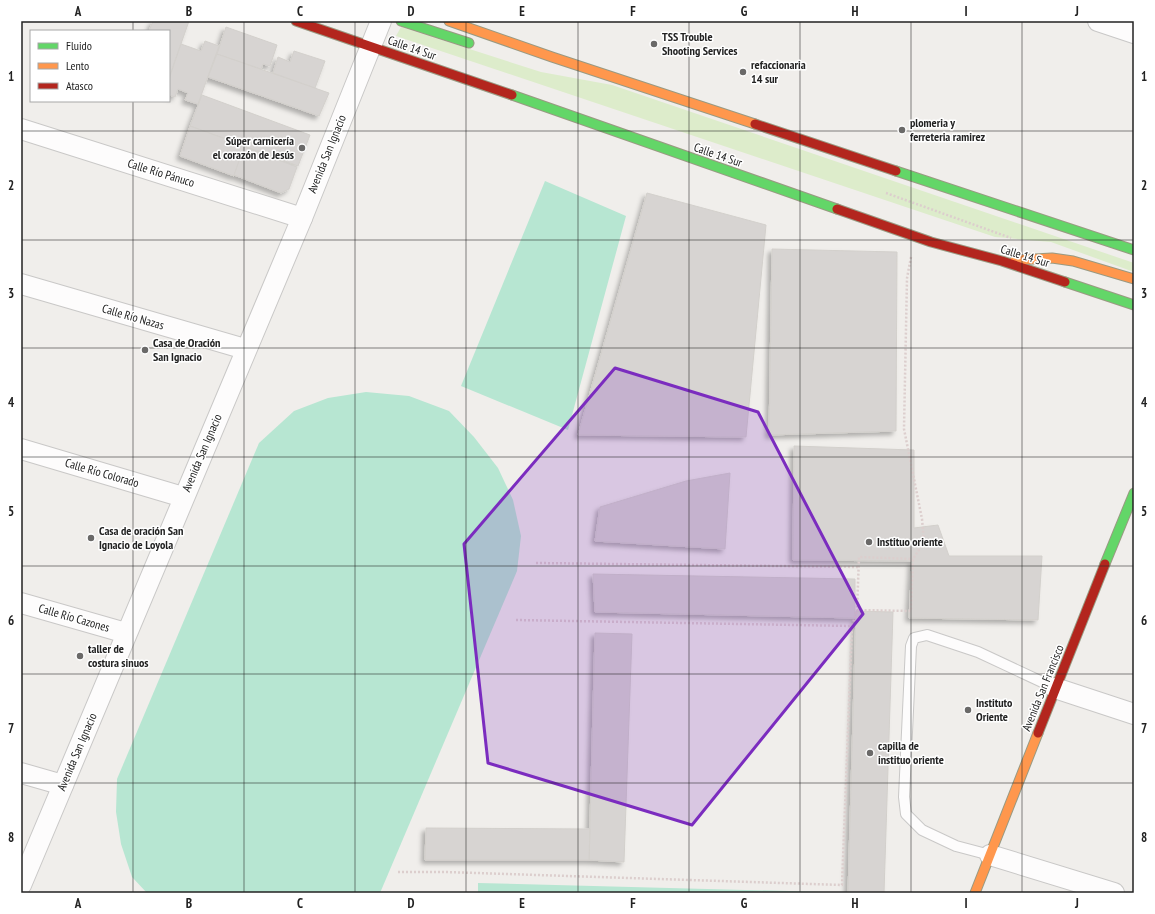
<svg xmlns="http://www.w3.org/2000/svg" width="1155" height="914" font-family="'PT Sans Narrow',sans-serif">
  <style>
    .grass { fill: #ddeccb }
    .pitch { fill: #b7e6d2 }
    .building { fill: #d7d4d2; stroke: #d3d0cc; filter: url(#shadow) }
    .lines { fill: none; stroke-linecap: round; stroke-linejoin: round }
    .lane-casing { stroke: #c9c8c7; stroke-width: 12 }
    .street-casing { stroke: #c9c8c7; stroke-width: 22 }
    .fast-casing { stroke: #999a82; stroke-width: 11 }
    .slow-casing { stroke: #999a82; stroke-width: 11 }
    .jam-casing { stroke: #999a82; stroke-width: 11 }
    .path { stroke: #dccecd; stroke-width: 2.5; stroke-dasharray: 2 2; stroke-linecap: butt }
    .lane { stroke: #fdfcfc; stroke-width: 10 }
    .street { stroke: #fdfcfc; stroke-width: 20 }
    .fast { stroke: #63d668; stroke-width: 9 }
    .slow { stroke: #ff974d; stroke-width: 9 }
    .jam { stroke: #b3261e; stroke-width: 9 }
    .marked { fill: #7b2cbf; fill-opacity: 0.2; stroke: #7b2cbf; stroke-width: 3; stroke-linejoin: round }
    .grid { fill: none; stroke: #222; stroke-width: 1; stroke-opacity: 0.55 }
    .poi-dot { fill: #6a6968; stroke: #fff; stroke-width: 1.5 }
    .labels { text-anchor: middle; stroke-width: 3; stroke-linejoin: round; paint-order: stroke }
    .poi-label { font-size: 12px; font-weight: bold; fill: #222; stroke: #fff; text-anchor: start }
    .street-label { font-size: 12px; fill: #222; stroke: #fff }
    .neatline { fill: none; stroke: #222; stroke-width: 1.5 }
    .grid-label { font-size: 13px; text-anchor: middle; font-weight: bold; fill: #222 }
  </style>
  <defs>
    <filter id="shadow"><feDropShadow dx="-3.5" dy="3.5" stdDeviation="2" flood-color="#0004"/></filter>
  </defs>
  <rect width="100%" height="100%" fill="#f0eeeb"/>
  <path class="grass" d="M401 27 541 72 612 85 1134 263V272L1051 242 995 237 396 36Z"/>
  <g class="pitch">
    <path d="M545 181 626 216 568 430 461 386Z"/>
    <path d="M366 392 409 396 449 411 474 437 498 468 513 500 521 536 517 571 380 893H147L132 877 121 844 116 812 117 779 259 443 294 411 328 398Z"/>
    <path d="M478 883 825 892V893H478Z"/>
  </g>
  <g class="building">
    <path d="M153 21H189L169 78V31H149Z"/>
    <path d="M226 27 277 45 270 66 263 64 261 69 217 54Z"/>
    <path d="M205 41 219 46 198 104 185 100 188 93 178 89 175 97 169 95V79L181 44 201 51Z"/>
    <path d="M294 51 325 61 315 88 273 73 278 57 290 62Z"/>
    <path d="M217 54 329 93 319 116 208 77Z"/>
    <path d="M202 95 310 135 298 166 190 126Z"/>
    <path d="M190 126 245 146 234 176 180 156Z"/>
    <path d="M244 147 297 167 289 189 281 193 234 175Z"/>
    <path d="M647 193 766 225 746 437 578 435Z"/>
    <path d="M772 249 897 252 896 431 769 435Z"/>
    <path d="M794 446 914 450V528L938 525 949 556H1042L1038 620 909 618 912 561 793 560Z"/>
    <path d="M730 473 725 549 595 541 600 507 686 481Z"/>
    <path d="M593 574 855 579V618L595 612Z"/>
    <path d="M856 611 893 612 884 893H848Z"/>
    <path d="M595 633 632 634 624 862 589 860Z"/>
    <path d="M426 828 590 829 589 860H425Z"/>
  </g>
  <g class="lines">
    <g class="lane-casing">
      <path id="lane" d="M990 855 956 846 922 830 906 814 904 797 911 646 914 638 927 635 978 652 1055 688"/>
    </g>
    <g class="street-casing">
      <g id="street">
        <path d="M1098 21 1134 33"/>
        <path d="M21 129 302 218"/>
        <path d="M21 284 245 349"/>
        <path d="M21 449 183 497"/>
        <path d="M21 603 126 633"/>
        <path d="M1055 688 1134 714"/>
        <path d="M21 773 63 785"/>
        <path d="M990 855 1114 893"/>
        <path d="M21 885 302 218 381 21"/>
      </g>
    </g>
    <g class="fast-casing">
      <g id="fast">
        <path d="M401 21 469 43"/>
        <path d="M512 95 837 209"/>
        <path d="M896 171 1134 250"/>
        <path d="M1065 282 1134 305"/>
        <path d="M1105 564 1134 493"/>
      </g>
    </g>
    <g class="slow-casing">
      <g id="slow">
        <path d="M449 21 552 57 755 124"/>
        <path d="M1015 260 1052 258 1073 261 1134 279"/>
        <path d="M975 893 1038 733"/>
      </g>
    </g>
    <g class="jam-casing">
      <g id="jam">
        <path d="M296 21 512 95"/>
        <path d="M755 124 896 171"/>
        <path d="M837 209 931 242 1002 261 1065 282"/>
        <path d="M1038 733 1105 564"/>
      </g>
    </g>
    <g class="path">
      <path d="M886 193 1011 238"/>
      <path d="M911 257 907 278 904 429 922 519 924 542 913 559 911 611 857 610 859 557 913 559"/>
      <path d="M536 563 859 567"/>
      <path d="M516 620 852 626"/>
      <path d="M398 872H446L842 885 852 626 857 610"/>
    </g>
    <use href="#lane" class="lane"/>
    <use href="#street" class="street"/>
    <use href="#fast" class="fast"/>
    <use href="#slow" class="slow"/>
    <use href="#jam" class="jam"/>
  </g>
  <path class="marked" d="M615 368 758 412 863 614 692 825 488 763 464 544Z"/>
  <path class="grid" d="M133 21V31M244 21V893M355 21V893M466 21V893M578 21V893M689 21V893M800 21V893M911 21V893M1022 21V893M133 101V893M21 131H1134M21 240H1134M21 348H1134M21 457H1134M21 566H1134M21 674H1134M21 783H1134"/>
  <g class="poi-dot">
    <circle cx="654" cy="44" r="4"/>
    <circle cx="743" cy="72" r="4"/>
    <circle cx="902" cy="130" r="4"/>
    <circle cx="302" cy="148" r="4"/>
    <circle cx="145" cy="350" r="4"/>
    <circle cx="91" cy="538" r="4"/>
    <circle cx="869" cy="542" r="4"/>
    <circle cx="80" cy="656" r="4"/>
    <circle cx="968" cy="710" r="4"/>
    <circle cx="870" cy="753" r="4"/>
  </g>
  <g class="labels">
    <g class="poi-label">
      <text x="662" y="41">TSS Trouble<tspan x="662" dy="14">Shooting Services</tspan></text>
      <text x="751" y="69">refaccionaria<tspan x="751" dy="14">14 sur</tspan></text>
      <text x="910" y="127">plomeria y<tspan x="910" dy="14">ferreteria ramirez</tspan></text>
      <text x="294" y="145" text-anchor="end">Súper carnicería<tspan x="294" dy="14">el corazón de Jesús</tspan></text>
      <text x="153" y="347">Casa de Oración<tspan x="153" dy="14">San Ignacio</tspan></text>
      <text x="99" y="535">Casa de oración San<tspan x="99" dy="14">Ignacio de Loyola</tspan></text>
      <text x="877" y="546">Instituo oriente</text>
      <text x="88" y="653">taller de<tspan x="88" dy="14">costura sinuos</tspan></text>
      <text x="976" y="707">Instituto<tspan x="976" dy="14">Oriente</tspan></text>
      <text x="878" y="750">capilla de<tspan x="878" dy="14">instituo oriente</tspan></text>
    </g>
    <g class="street-label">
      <text transform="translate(412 48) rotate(19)" y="4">Calle 14 Sur</text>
      <text transform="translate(327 154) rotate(-68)" y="4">Avenida San Ignacio</text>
      <text transform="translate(718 155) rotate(19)" y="4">Calle 14 Sur</text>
      <text transform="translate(161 173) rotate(17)" y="4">Calle Río Pánuco</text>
      <text transform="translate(1025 256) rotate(17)" y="4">Calle 14 Sur</text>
      <text transform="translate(133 317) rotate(16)" y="4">Calle Río Nazas</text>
      <text transform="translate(202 453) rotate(-67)" y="4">Avenida San Ignacio</text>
      <text transform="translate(102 473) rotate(16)" y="4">Calle Río Colorado</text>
      <text transform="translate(74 618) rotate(16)" y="4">Calle Río Cazones</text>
      <text transform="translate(1043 688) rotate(-68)" y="4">Avenida San Francisco</text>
      <text transform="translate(77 752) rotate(-67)" y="4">Avenida San Ignacio</text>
    </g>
  </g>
  <rect width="1155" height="914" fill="none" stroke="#ffffff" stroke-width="44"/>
  <rect x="30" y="30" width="140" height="72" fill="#ffffff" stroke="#a7a7a7"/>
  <rect x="38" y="43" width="20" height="6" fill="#63d668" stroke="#a7a7a7"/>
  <text x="66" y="50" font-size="12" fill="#222222">Fluido</text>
  <rect x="38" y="63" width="20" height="6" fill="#ff974d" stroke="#a7a7a7"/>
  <text x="66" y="70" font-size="12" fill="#222222">Lento</text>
  <rect x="38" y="83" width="20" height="6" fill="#b3261e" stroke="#a7a7a7"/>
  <text x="66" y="90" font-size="12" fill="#222222">Atasco</text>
  <rect x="22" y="22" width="1111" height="870" class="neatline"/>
  <g class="grid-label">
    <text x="78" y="16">A</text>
    <text x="189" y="16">B</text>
    <text x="300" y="16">C</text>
    <text x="411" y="16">D</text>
    <text x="522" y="16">E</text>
    <text x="633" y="16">F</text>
    <text x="744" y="16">G</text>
    <text x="855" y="16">H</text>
    <text x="966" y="16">I</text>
    <text x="1077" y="16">J</text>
    <text x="11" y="81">1</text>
    <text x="1144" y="81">1</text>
    <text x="11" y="190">2</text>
    <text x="1144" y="190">2</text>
    <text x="11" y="298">3</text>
    <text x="1144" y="298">3</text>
    <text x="11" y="407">4</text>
    <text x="1144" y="407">4</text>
    <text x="11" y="516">5</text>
    <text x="1144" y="516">5</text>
    <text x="11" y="625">6</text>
    <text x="1144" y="625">6</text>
    <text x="11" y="733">7</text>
    <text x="1144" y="733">7</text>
    <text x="11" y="842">8</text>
    <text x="1144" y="842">8</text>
    <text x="78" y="908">A</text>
    <text x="189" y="908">B</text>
    <text x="300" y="908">C</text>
    <text x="411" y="908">D</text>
    <text x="522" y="908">E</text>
    <text x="633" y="908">F</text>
    <text x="744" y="908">G</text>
    <text x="855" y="908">H</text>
    <text x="966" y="908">I</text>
    <text x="1077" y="908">J</text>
  </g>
</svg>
